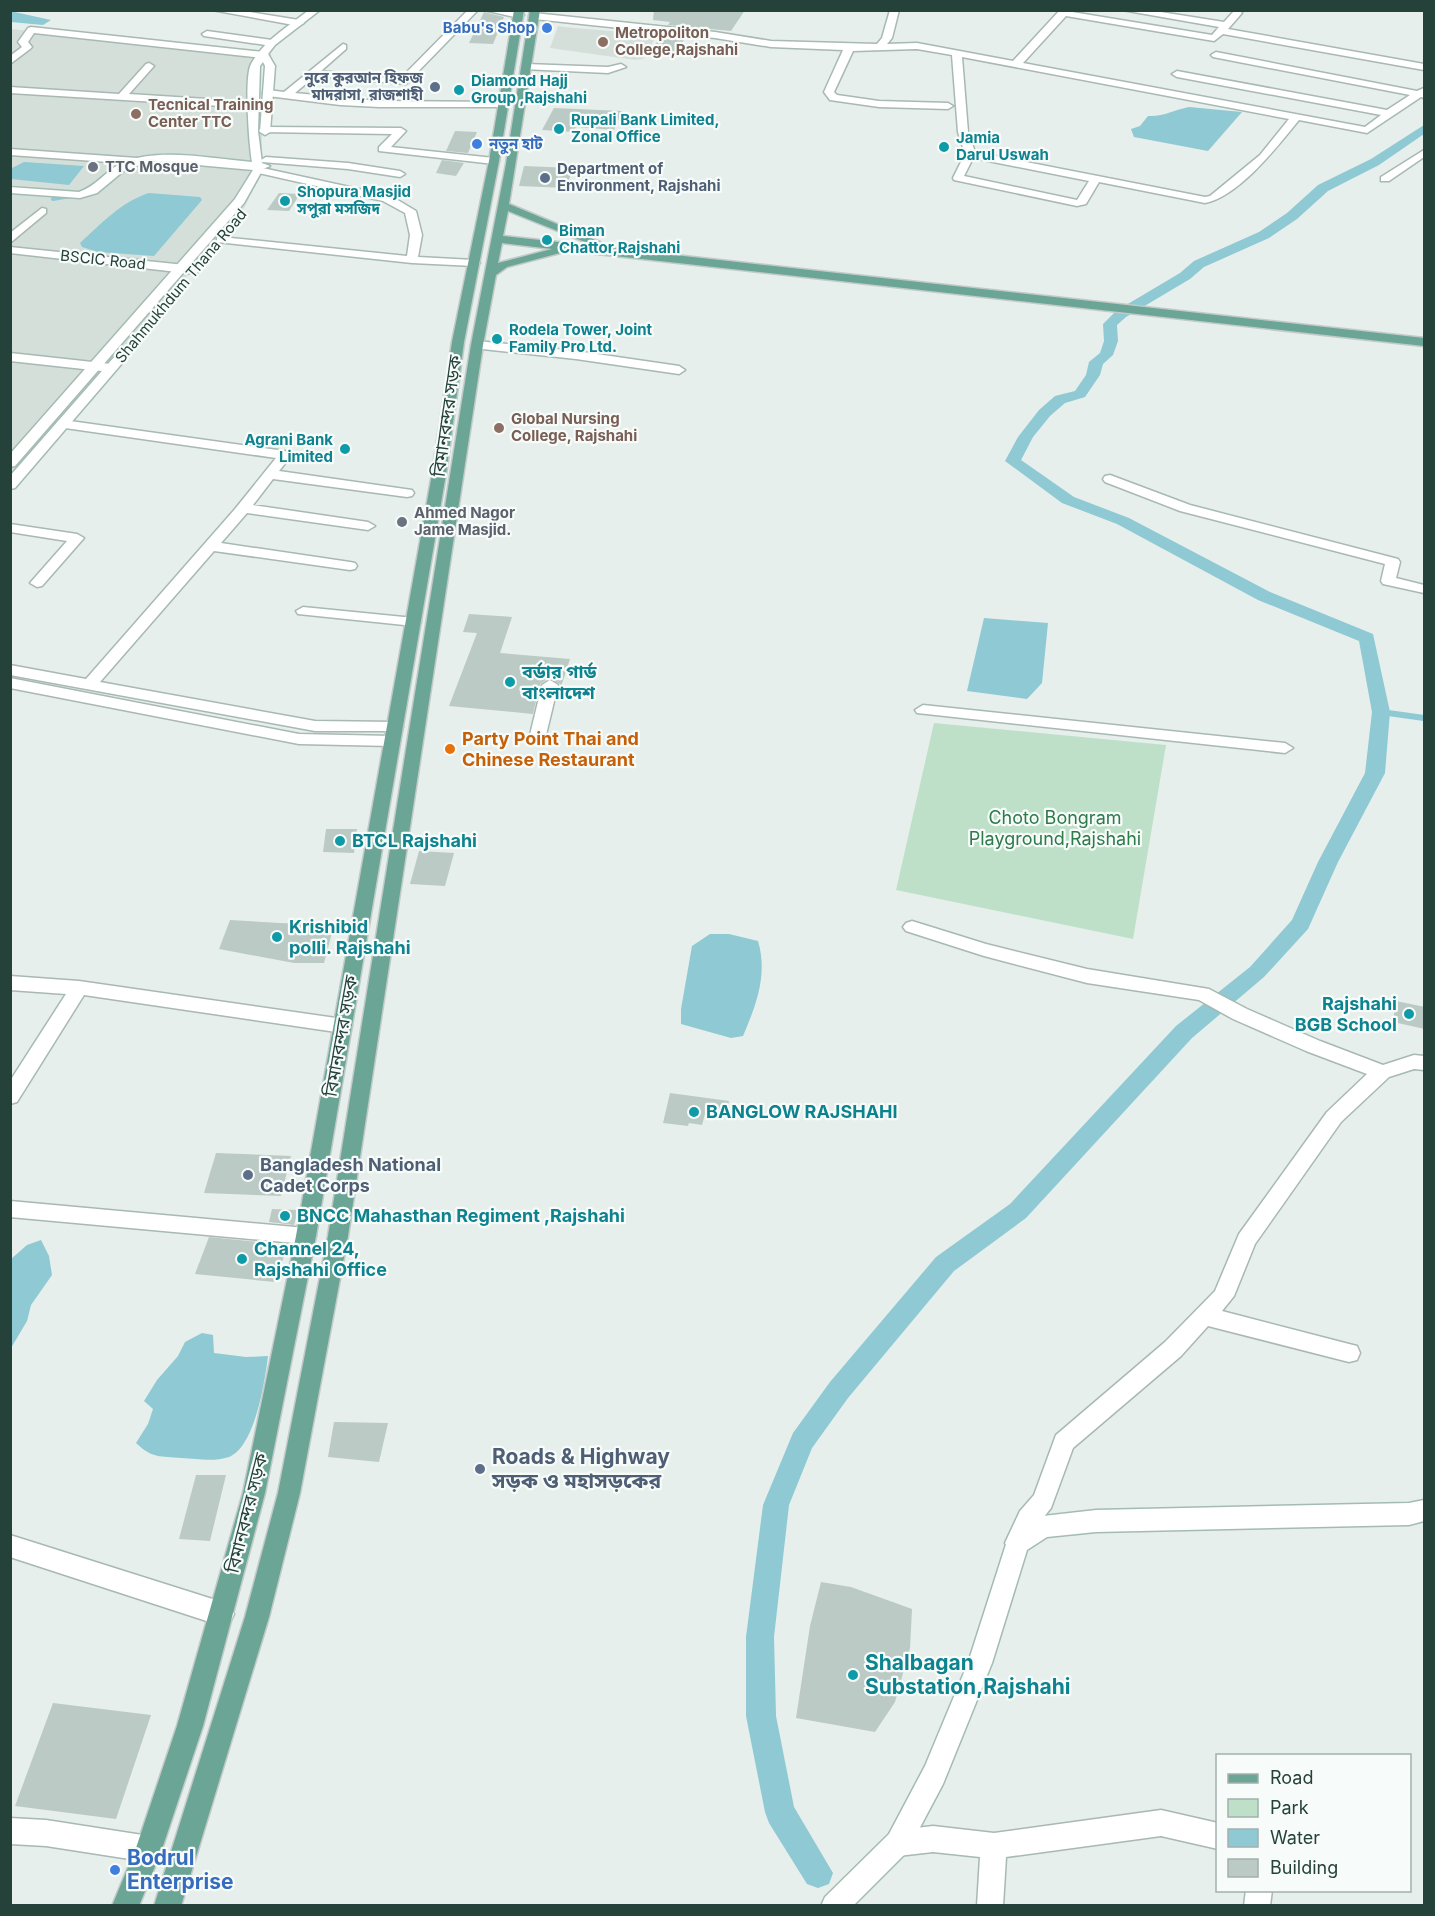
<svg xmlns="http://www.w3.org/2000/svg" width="1435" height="1916" font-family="Inter,'Noto Sans Bengali',sans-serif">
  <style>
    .built { fill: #d4dfda }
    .green { fill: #bfe0c8 }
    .water { fill: #8ec9d4 }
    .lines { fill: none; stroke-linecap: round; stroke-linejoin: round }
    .stream-far1 { stroke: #8ec9d4; stroke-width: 4 }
    .stream { stroke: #8ec9d4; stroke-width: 6 }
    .canal { fill: #8ec9d4; fill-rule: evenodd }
    .building { fill: #bbcac4 }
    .street-casing { stroke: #a8b8b2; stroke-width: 3 }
    .secondary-casing { stroke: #a4bbb3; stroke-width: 3 }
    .primary-casing { stroke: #c2cac8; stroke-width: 3 }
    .street { fill: #fff; fill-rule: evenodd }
    .secondary { fill: #fff; fill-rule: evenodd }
    .primary { fill: #6aa596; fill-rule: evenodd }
    .shop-dot { fill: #3f7fe0; stroke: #f7fbf9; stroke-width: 2 }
    .education-dot { fill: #8d6e63; stroke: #f7fbf9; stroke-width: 2 }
    .service-dot { fill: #5c6f8a; stroke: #f7fbf9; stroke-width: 2 }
    .culture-dot { fill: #0f9aa8; stroke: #f7fbf9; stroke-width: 2 }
    .worship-dot { fill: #6b7280; stroke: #f7fbf9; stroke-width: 2 }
    .food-dot { fill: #e8710a; stroke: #f7fbf9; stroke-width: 2 }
    .labels { text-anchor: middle; stroke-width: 4.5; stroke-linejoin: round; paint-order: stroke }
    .far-shop-label { font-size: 15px; font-weight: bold; fill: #366cbe; stroke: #f7fbf9; text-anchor: end }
    .far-education-label { font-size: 15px; font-weight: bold; fill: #785e54; stroke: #f7fbf9; text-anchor: start }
    .far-service-label { font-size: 15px; font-weight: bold; fill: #4e5e75; stroke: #f7fbf9; text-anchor: end }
    .far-culture-label { font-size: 15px; font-weight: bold; fill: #0d838f; stroke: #f7fbf9; text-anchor: start }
    .far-worship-label { font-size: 15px; font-weight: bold; fill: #5b616d; stroke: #f7fbf9; text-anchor: start }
    .far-street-label { font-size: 15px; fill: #24423a; stroke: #f7fbf9 }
    .street-label { font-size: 18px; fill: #24423a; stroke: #f7fbf9 }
    .culture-label { font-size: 18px; font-weight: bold; fill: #0d838f; stroke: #f7fbf9; text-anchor: start }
    .food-label { font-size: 18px; font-weight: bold; fill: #c56008; stroke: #f7fbf9; text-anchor: start }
    .park-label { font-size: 18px; fill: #2d7a4b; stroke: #f7fbf9 }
    .service-label { font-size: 18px; font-weight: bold; fill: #4e5e75; stroke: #f7fbf9; text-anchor: start }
    .near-service-label { font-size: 21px; font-weight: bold; fill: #4e5e75; stroke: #f7fbf9; text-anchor: start }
    .near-culture-label { font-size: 21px; font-weight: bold; fill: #0d838f; stroke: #f7fbf9; text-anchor: start }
    .near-shop-label { font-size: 21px; font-weight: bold; fill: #366cbe; stroke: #f7fbf9; text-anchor: start }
  </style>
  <rect width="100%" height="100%" fill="#e6efeb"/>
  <g class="built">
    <path d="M558 26 564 27 657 35 643 59 635 60 550 48Z"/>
    <path d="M11 29 261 54 258 85 262 122V159L251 163 266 165 243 210 11 485V190L80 195 128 164 120 162 80 192H64L11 185Z"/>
  </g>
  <path class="green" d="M934 723 1166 745 1133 939 896 890Z"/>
  <g class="water">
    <path d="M10 11 51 20 43 25 11 22Z"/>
    <path d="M1189 107 1242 112 1208 151 1134 137 1131 129 1140 126 1148 116C1163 117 1174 110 1189 107Z"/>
    <path d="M24 162 84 166 69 185 11 179 12 168Z"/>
    <path d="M149 193 200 197 202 200 154 256 98 252 82 247 80 243C102 223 121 202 149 193Z"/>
    <path d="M984 618 1048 623 1042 683 1027 699 967 691Z"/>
    <path d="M710 934H729L758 941C768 975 756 1005 743 1036L731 1038 681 1024V1009L692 946Z"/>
    <path d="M41 1240 49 1256 52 1275 31 1305 27 1321 11 1348V1259L27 1245Z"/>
    <path d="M202 1333 213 1335 214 1353 246 1357 268 1356C265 1381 255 1447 229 1457 214 1462 197 1459 182 1458 160 1456 153 1459 136 1443L148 1424 153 1409 144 1401 157 1380 178 1356 185 1342Z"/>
  </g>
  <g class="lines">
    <path class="stream-far1" d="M53 199 70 196"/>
    <path class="stream" d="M1381 712 1424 718"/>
    <path class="canal" d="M1424 125V134L1379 165 1328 191 1297 219 1269 238 1204 267 1190 279 1126 317 1117 325 1118 341 1113 355 1103 364 1100 375 1085 397 1065 403 1050 416 1033 437 1021 460 1074 497 1129 518 1270 592 1373 634 1390 712 1385 773 1338 862 1308 929 1264 977 1192 1038 1026 1218 954 1271 848 1398 812 1448 789 1505 774 1637 776 1716 794 1807 833 1873 829 1884 818 1888 807 1884 769 1823 765 1812 746 1716V1637L763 1505 793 1433 830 1382 936 1257 1010 1204 1176 1026 1250 967 1292 920 1318 862 1365 773 1372 712 1359 641 1258 600 1117 524 1062 503 1005 461 1018 437 1039 410 1055 396 1075 391 1086 375 1089 362 1100 353 1104 341 1103 324 1116 311 1180 273 1194 261 1259 232 1287 213 1318 185 1371 159Z"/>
  </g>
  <g class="building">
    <path d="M654 10H745L731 31 668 25 670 22 653 20Z"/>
    <path d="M484 12 504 17 493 44 469 43Z"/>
    <path d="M662 35 686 37 675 54 649 53Z"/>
    <path d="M554 108 622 111 614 130 576 127 574 132 542 130Z"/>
    <path d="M455 131 477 132 468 153 446 151Z"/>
    <path d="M442 160 464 163 456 176 436 173Z"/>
    <path d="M524 166 572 168 567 188 519 186Z"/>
    <path d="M279 193 300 194 289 211 267 210Z"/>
    <path d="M469 614 512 617 500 653 570 659 558 696 560 684 549 678 540 684 533 714 449 706 477 633 463 632Z"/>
    <path d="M326 829H357L354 853 323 852Z"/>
    <path d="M419 851 454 853 445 886 410 884Z"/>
    <path d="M230 920 280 923 334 925 324 963H294L219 949Z"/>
    <path d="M1396 1001 1425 1007V1029L1393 1022Z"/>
    <path d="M670 1093 729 1101 725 1117 705 1114 702 1125 689 1123 688 1126 663 1123Z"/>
    <path d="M216 1153 291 1156 281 1196 204 1193Z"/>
    <path d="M272 1209 298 1210 294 1225 269 1222Z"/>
    <path d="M209 1237 288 1245 275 1282 195 1274Z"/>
    <path d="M334 1422 388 1423 379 1462 328 1457Z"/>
    <path d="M196 1475H226L210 1541 179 1539Z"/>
    <path d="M821 1582 851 1587 912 1609 910 1648 895 1702 875 1732 796 1718 810 1626Z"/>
    <path d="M53 1703 151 1715 116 1819 15 1806Z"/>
  </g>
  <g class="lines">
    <g class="street-casing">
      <g id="street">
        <path d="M212 10H237L299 20 304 23 299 26Z"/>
        <path d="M468 10H478L406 84 315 76 295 93 379 101 504 102 509 105 508 107H379L340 105 268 96 263 93 268 90 284 92 343 44 346 45V49L321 71 400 79Z"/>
        <path d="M484 10H508L524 15 519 18Z"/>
        <path d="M890 10H899L892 38 887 44 917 43 1013 61 1060 10 1212 35 1219 27 1122 10H1148L1224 22 1234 11 1238 10 1242 13 1228 29 1424 64V70L1223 34 1214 41 1066 16 1023 63 1365 127 1381 115 1177 77 1172 74 1177 71 1387 110 1410 95 1213 57 1211 55 1216 52 1417 91 1424 88V98L1421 97 1367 133 1299 120C1277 147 1239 196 1205 203L1099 182 1086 204 1077 206 954 180 953 178 965 154 958 132 952 55 917 49 853 51 834 92 837 95 879 101 948 103 953 106 948 109 879 107 830 100 824 92 843 50 771 47 715 38 534 19 529 16 534 13 715 32 771 41 877 44 882 38ZM962 57 1289 119 1260 155 1210 196 1205 197 975 152 968 132ZM973 158 1089 181 1077 200 964 176Z"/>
        <path d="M31 27 264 52 269 55 264 58 34 33 28 42 32 47 30 49 10 64V56L22 47 18 42 28 28Z"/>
        <path d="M207 31 272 40 277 43 272 46 204 36 202 34Z"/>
        <path d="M149 63 154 66 129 94 254 102 259 105 254 108 10 93V87L119 94 146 64Z"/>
        <path d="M526 64 608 67 621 64 626 67 608 73 523 69 521 67Z"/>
        <path d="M264 127 401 128 406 131 391 147 494 158 499 161 494 164 379 151V147L392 134 260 132 259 130Z"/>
        <path d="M10 149 137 158 142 161 137 164 10 155Z"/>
        <path d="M1424 150V157L1389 181H1381V177Z"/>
        <path d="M266 157 348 163 400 171 405 174 400 177 348 169 262 162 261 160Z"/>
        <path d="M258 167 391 196 416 211 422 235 418 257 474 260 480 263 474 266 412 263 217 242V238L221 237 407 256 410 235 405 213 383 201 254 172V168Z"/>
        <path d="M42 208 46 209V213L10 243V233Z"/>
        <path d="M10 247 195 266 201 270 195 274 10 253Z"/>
        <path d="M477 341 576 351 679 366 685 370 679 374 576 359 473 348 471 345 473 342Z"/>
        <path d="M10 353 111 364 117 368 111 372 10 361Z"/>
        <path d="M63 420 285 451 292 455 279 471 412 490 414 493 412 496 407 497 273 479 253 505 368 522 375 526 368 530 247 513 221 543 350 562 355 563 357 566 355 569 350 570 214 551 100 682 315 721 395 722 403 727 401 731H315L10 675V665L86 679 235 509 276 458 58 427 56 424 58 421Z"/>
        <path d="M1110 475 1190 505 1398 559 1400 562 1396 578 1424 585V593L1383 584 1381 581 1385 564 1180 511 1105 482 1103 479 1105 476Z"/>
        <path d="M10 524 77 534 84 538 42 586 37 587 30 583 67 541 10 532Z"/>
        <path d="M303 607 414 618 421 622 414 626 298 614 296 611Z"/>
        <path d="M10 678 299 734 392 736 400 741 392 746 299 744 10 688Z"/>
        <path d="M550 680 558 685 545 739 537 744 529 739 542 685Z"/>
        <path d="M923 705 1285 743 1293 748 1285 753 917 713 915 710Z"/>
        <path d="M912 921 986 944 1087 969 1209 989 1247 1009 1320 1041 1383 1065 1414 1055 1424 1056V1070L1414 1069 1389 1077 1341 1122 1255 1244 1234 1296 1222 1311 1349 1344 1357 1346 1360 1353 1357 1360 1349 1362 1208 1326 1181 1356 1073 1448 1051 1508 1036 1527 1025 1551 1017 1554 1009 1551 1005 1543 1020 1511 1034 1495 1056 1435 1165 1342 1215 1291 1239 1234 1327 1112 1367 1074 1306 1051 1233 1019 1199 1000 1087 983 984 956 906 931 903 927 906 923Z"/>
        <path d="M10 976 79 981 343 1019 350 1021 352 1026 350 1031 343 1033 84 995 17 1102 10 1104V1081L66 994 10 990Z"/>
        <path d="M10 1201 306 1228 313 1230 316 1236 313 1242 306 1244 10 1217Z"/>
        <path d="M10 1535 222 1602 230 1606 234 1614 230 1622 222 1626 10 1557Z"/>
        <path d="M1161 1810 1218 1823V1849L1161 1836 1006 1857 1003 1906H977L980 1857 933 1852 898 1856 889 1852 885 1843 889 1834 898 1830 933 1826 994 1833Z"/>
        <path d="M10 1818 46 1820 149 1836 158 1840 162 1849 158 1858 149 1862 46 1846 10 1844Z"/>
        <path d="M1246 1890H1272L1270 1906H1244Z"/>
      </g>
    </g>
    <g class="secondary-casing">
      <g id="secondary">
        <path d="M309 10H320L275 45 268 54 275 66 270 132 265 135 260 132 265 66 263 62 260 66 258 131 262 163 270 166 263 169 244 203 15 466 10 467V454L235 199 253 170 153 161 126 169 97 193 80 198 10 193V187L79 192C97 186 106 170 122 163 158 147 212 159 252 162 249 144 244 77 251 64 264 40 289 26 309 10Z"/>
        <path d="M126 347 130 348 132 351 130 354 15 488 10 489V476L122 348Z"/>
        <path d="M1424 1500V1521L1409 1525 1096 1532 1047 1537 1027 1550 992 1663 943 1784 907 1852 853 1906H821L825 1897 889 1834 925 1766 968 1663 1009 1535 1043 1516 1096 1510 1409 1503Z"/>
      </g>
    </g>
    <g class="primary-casing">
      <g id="primary">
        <path d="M514 10H524L499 161 464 342 446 474 316 1236 265 1493 203 1726 162 1849 139 1906H112L136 1848 177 1726 243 1493 296 1236 432 474 452 342 489 161Z"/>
        <path d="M530 10H540L509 204 600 242 594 245 590 244 508 211 503 236 1424 338V346L561 250 560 253 507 267 496 275 483 345 348 1236 300 1493 269 1617 181 1906H154L245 1617 278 1493 328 1236 471 345 506 164ZM502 243 552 249 498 263Z"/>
      </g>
    </g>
    <use href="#street" class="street"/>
    <use href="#secondary" class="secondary"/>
    <use href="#primary" class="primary"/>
  </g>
  <g class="shop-dot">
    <circle cx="547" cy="28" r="6"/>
    <circle cx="477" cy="144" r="6"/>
    <circle cx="115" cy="1870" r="6"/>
  </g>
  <g class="education-dot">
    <circle cx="603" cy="42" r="6"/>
    <circle cx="136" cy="114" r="6"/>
    <circle cx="499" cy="428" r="6"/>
  </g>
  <g class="service-dot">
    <circle cx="435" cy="87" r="6"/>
    <circle cx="545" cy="178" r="6"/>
    <circle cx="248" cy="1175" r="6"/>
    <circle cx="480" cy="1469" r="6"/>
  </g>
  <g class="culture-dot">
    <circle cx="459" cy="90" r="6"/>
    <circle cx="559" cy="129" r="6"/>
    <circle cx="944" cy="147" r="6"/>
    <circle cx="285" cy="201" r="6"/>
    <circle cx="547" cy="240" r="6"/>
    <circle cx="497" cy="339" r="6"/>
    <circle cx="345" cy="449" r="6"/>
    <circle cx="510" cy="682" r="6"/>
    <circle cx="340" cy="841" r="6"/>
    <circle cx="277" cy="937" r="6"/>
    <circle cx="1409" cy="1014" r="6"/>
    <circle cx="694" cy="1112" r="6"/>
    <circle cx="285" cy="1216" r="6"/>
    <circle cx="242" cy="1259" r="6"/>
    <circle cx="853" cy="1675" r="6"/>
  </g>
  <g class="worship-dot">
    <circle cx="93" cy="167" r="6"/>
    <circle cx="402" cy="522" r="6"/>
  </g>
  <circle class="food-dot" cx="450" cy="749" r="6"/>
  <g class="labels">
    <g class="far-shop-label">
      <text x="535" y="33">Babu's Shop</text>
      <text x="489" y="149" text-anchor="start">নতুন হাট</text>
    </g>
    <g class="far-education-label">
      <text x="615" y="38">Metropoliton<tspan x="615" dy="17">College,Rajshahi</tspan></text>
      <text x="148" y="110">Tecnical Training<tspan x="148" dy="17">Center TTC</tspan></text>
      <text x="511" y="424">Global Nursing<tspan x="511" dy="17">College, Rajshahi</tspan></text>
    </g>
    <g class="far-service-label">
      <text x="423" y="83">নুরে কুরআন হিফজ<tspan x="423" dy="17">মাদরাসা, রাজশাহী</tspan></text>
      <text x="557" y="174" text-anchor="start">Department of<tspan x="557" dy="17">Environment, Rajshahi</tspan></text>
    </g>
    <g class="far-culture-label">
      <text x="471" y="86">Diamond Hajj<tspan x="471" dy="17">Group ,Rajshahi</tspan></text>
      <text x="571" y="125">Rupali Bank Limited,<tspan x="571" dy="17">Zonal Office</tspan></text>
      <text x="956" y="143">Jamia<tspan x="956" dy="17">Darul Uswah</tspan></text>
      <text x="297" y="197">Shopura Masjid<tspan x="297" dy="17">সপুরা মসজিদ</tspan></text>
      <text x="559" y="236">Biman<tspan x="559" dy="17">Chattor,Rajshahi</tspan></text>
      <text x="509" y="335">Rodela Tower, Joint<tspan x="509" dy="17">Family Pro Ltd.</tspan></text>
      <text x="333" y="445" text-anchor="end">Agrani Bank<tspan x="333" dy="17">Limited</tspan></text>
    </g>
    <g class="far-worship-label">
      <text x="105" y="172">TTC Mosque</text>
      <text x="414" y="518">Ahmed Nagor<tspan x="414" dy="17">Jame Masjid.</tspan></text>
    </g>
    <g class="far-street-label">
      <text transform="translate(103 260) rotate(6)" y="5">BSCIC Road</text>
      <text transform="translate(181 286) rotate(-50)" y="5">Shahmukhdum Thana Road</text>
    </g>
    <g class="street-label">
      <text transform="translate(447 416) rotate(-82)" y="6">বিমানবন্দর সড়ক</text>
      <text transform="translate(341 1036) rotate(-80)" y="6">বিমানবন্দর সড়ক</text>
      <text transform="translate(247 1513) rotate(-76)" y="6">বিমানবন্দর সড়ক</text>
    </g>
    <g class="culture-label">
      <text x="522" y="678">বর্ডার গার্ড<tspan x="522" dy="21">বাংলাদেশ</tspan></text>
      <text x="352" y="847">BTCL Rajshahi</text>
      <text x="289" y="933">Krishibid<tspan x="289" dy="21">polli. Rajshahi</tspan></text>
      <text x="1397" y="1010" text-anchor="end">Rajshahi<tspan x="1397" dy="21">BGB School</tspan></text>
      <text x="706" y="1118">BANGLOW RAJSHAHI</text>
      <text x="297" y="1222">BNCC Mahasthan Regiment ,Rajshahi</text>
      <text x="254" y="1255">Channel 24,<tspan x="254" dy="21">Rajshahi Office</tspan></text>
    </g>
    <g class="food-label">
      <text x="462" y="745">Party Point Thai and<tspan x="462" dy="21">Chinese Restaurant</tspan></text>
    </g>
    <g class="park-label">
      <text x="1055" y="824">Choto Bongram<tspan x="1055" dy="21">Playground,Rajshahi</tspan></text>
    </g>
    <g class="service-label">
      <text x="260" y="1171">Bangladesh National<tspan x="260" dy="21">Cadet Corps</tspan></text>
    </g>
    <g class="near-service-label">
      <text x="492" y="1464">Roads &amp; Highway<tspan x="492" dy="24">সড়ক ও মহাসড়কের</tspan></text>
    </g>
    <g class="near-culture-label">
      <text x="865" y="1670">Shalbagan<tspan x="865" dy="24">Substation,Rajshahi</tspan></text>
    </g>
    <g class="near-shop-label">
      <text x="127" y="1865">Bodrul<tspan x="127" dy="24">Enterprise</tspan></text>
    </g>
  </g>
  <rect width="1435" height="1916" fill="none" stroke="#24423a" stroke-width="24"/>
  <rect x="1216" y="1754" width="195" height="138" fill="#f7fbf9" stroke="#a3b1ad" stroke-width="1.5"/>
  <rect x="1228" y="1774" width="30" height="9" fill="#6aa596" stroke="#a3b1ad" stroke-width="1.5"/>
  <text x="1270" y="1784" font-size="18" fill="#24423a">Road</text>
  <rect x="1228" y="1799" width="30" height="18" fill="#bfe0c8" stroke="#a3b1ad" stroke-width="1.5"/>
  <text x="1270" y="1814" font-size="18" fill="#24423a">Park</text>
  <rect x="1228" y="1829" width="30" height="18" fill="#8ec9d4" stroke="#a3b1ad" stroke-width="1.5"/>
  <text x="1270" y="1844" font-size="18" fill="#24423a">Water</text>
  <rect x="1228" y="1859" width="30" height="18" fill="#bbcac4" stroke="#a3b1ad" stroke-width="1.5"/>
  <text x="1270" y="1874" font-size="18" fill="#24423a">Building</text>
</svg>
